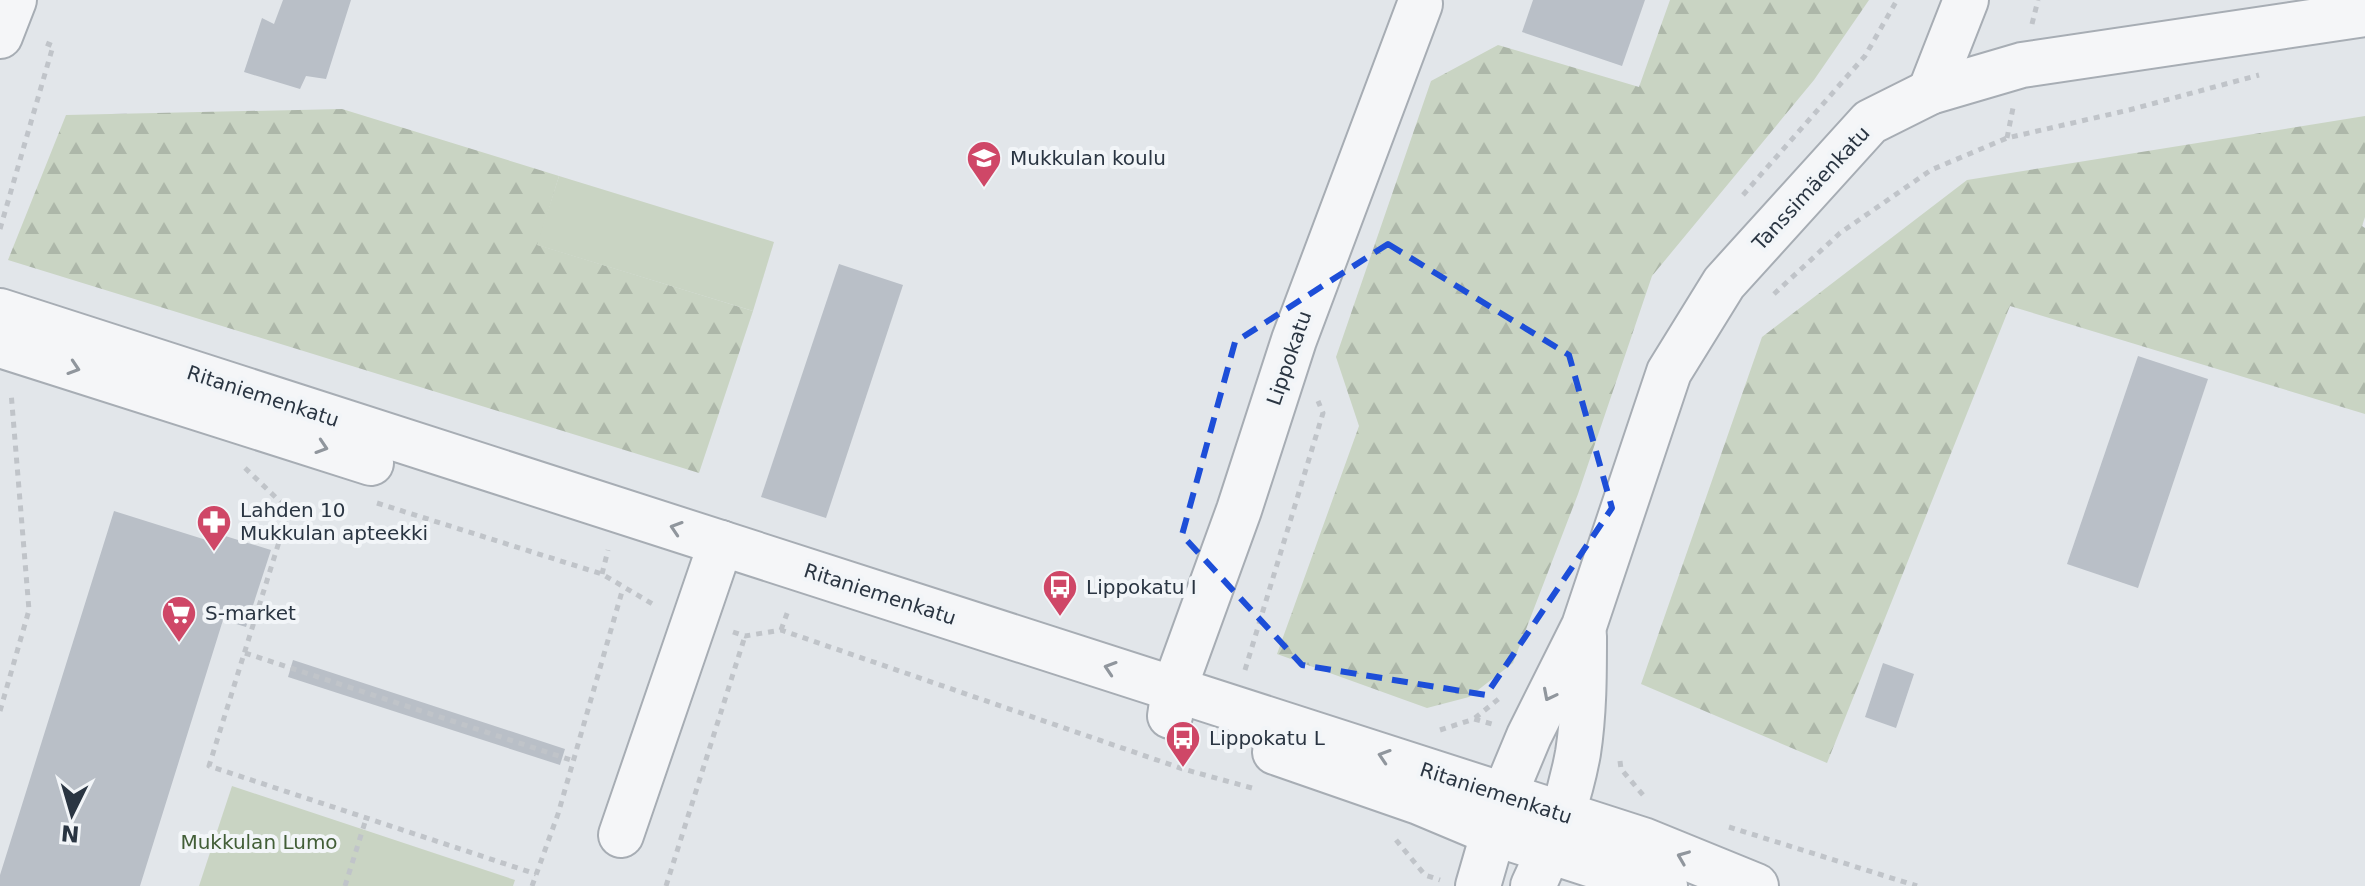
<svg xmlns="http://www.w3.org/2000/svg" width="2365" height="886" font-family="'DejaVu Sans',sans-serif">
  <style>
    .forest { fill: url(#forest-firs) }
    .green { fill: #c9d4c3 }
    .building { fill: #b9bfc7 }
    .lines { fill: none; stroke-linecap: round; stroke-linejoin: round }
    .minor-casing { stroke: #a7adb4; stroke-width: 48 }
    .path { stroke: #c0c4c9; stroke-width: 5; stroke-dasharray: 6 6; stroke-linecap: butt }
    .minor { stroke: #f5f6f8; stroke-width: 44 }
    .oneway { stroke: #90969d }
    .marked { fill: none; stroke: #1d4ed8; stroke-width: 6; stroke-dasharray: 16 10; stroke-linejoin: round }
    .labels { text-anchor: middle; stroke-width: 8; stroke-linejoin: round; paint-order: stroke }
    .poi-label { font-size: 20px; fill: #2a3542; stroke: #f2f5f8; text-anchor: start }
    .street-label { font-size: 20px; fill: #2a3542; stroke: #f2f5f8 }
    .park-label { font-size: 20px; fill: #425e37; stroke: #f2f5f8 }
  </style>
  <defs>
    <pattern id="forest-firs" width="22" height="20" patternUnits="userSpaceOnUse" patternTransform="scale(2)"><rect width="22" height="20" fill="#c9d4c3"/><path d="M5 1l3.5 6h-7zM16 11l3.5 6h-7z" fill="#adb7a9"/></pattern>
  </defs>
  <rect width="100%" height="100%" fill="#e2e6ea"/>
  <g class="forest">
    <path d="M1670 0H1869L1814 80 1652 276 1578 494 1513 663 1469 697 1427 708 1277 654 1359 426 1336 357 1431 81 1498 45 1639 87Z"/>
    <path d="M342 109 559 176 538 245 753 311 699 473 8 260 66 115Z"/>
    <path d="M2365 116V217L2362 226 2365 228V414L2010 306 1827 763 1641 684 1762 337 1967 180Z"/>
  </g>
  <g class="green">
    <path d="M559 176 774 242 753 311 537 245Z"/>
    <path d="M232 786 515 880 513 886H199Z"/>
  </g>
  <g class="building">
    <path d="M283 0H351L326 79 306 76 300 89 244 72 262 18 274 24Z"/>
    <path d="M1533 0H1645L1622 66 1522 32Z"/>
    <path d="M839 264 903 285 826 518 761 497Z"/>
    <path d="M2138 356 2208 379 2138 588 2067 564Z"/>
    <path d="M114 511 219 544 222 535 271 550 246 627 223 620 140 886H0V875Z"/>
    <path d="M293 660 565 749 560 765 288 677Z"/>
    <path d="M1883 663 1914 674 1896 728 1865 717Z"/>
  </g>
  <g class="lines">
    <g class="minor-casing">
      <g id="minor">
        <path d="M0 36 14 0"/>
        <path d="M1930 92 1966 0"/>
        <path d="M0 311 1643 840 1756 886"/>
        <path d="M0 345 371 463"/>
        <path d="M1170 716 1174 689 1239 510 1294 340 1420 4"/>
        <path d="M1275 752 1419 802 1493 833 1633 878 1665 886"/>
        <path d="M621 835 721 543"/>
        <path d="M1478 886 1504 796 1529 736 1584 626 1669 372 1724 283 1870 122 1930 92 2022 65 2365 14"/>
        <path d="M1533 886C1552 846 1570 797 1578 753 1584 714 1584 675 1584 636"/>
      </g>
    </g>
    <g class="path">
      <path d="M2032 24 2038 0"/>
      <path d="M2007 138 2013 108"/>
      <path d="M1743 195 1865 56 1897 0"/>
      <path d="M0 229 53 46 41 41"/>
      <path d="M1774 294 1840 233 1931 170 2007 138 2129 110 2259 75"/>
      <path d="M245 468 289 510 209 766 536 874"/>
      <path d="M377 503 602 574 656 606"/>
      <path d="M602 574 608 550"/>
      <path d="M781 630 789 608"/>
      <path d="M733 632 745 636 781 630 1183 769 1252 788"/>
      <path d="M245 653 574 761"/>
      <path d="M1245 670 1323 413 1318 401"/>
      <path d="M0 711 29 610 11 392"/>
      <path d="M1475 718 1501 697"/>
      <path d="M1440 730 1474 719 1492 724"/>
      <path d="M1620 761 1621 769 1643 795"/>
      <path d="M1729 827 1917 886"/>
      <path d="M1396 840 1425 875 1440 880"/>
      <path d="M345 886 366 819"/>
      <path d="M532 886 558 814 623 588"/>
      <path d="M666 886 745 636"/>
    </g>
    <use href="#minor" class="minor"/>
  </g>
  <defs><path id="oneway-chevron" d="M-2-3.5L2.5 0L-2 3.5" fill="none" stroke-width="1.6" stroke-linecap="round" stroke-linejoin="round" transform="scale(2)"/></defs>
  <g class="oneway">
    <use href="#oneway-chevron" transform="translate(74 368) rotate(18)"/>
    <use href="#oneway-chevron" transform="translate(322 447) rotate(18)"/>
    <use href="#oneway-chevron" transform="translate(676 528) rotate(-162)"/>
    <use href="#oneway-chevron" transform="translate(1110 668) rotate(-162)"/>
    <use href="#oneway-chevron" transform="translate(1549 695) rotate(117)"/>
    <use href="#oneway-chevron" transform="translate(1384 756) rotate(-162)"/>
    <use href="#oneway-chevron" transform="translate(1683 857) rotate(-158)"/>
  </g>
  <path class="marked" d="M1388 244 1569 355 1612 508 1486 695 1302 665 1182 535 1235 342Z"/>
  <defs>
    <g id="school-pin" transform="scale(1.8)"><path d="M0 17L-7.5 6A9.5 9.5 0 1 1 7.5 6Z" fill="#cf4767" stroke="#f2f5f8"/><path d="M0-5L7-2L0 1L-7-2ZM-4 1L0 2.5L4 1V4Q0 6-4 4Z" fill="#fff"/></g>
    <g id="pharmacy-pin" transform="scale(1.8)"><path d="M0 17L-7.5 6A9.5 9.5 0 1 1 7.5 6Z" fill="#cf4767" stroke="#f2f5f8"/><path d="M-2-6h4v4h4v4h-4v4h-4v-4h-4v-4h4Z" fill="#fff"/></g>
    <g id="bus-pin" transform="scale(1.8)"><path d="M0 17L-7.5 6A9.5 9.5 0 1 1 7.5 6Z" fill="#cf4767" stroke="#f2f5f8"/><path d="M-5-6H5V4H4V6H2V4H-2V6H-4V4H-5ZM-3.5-4V0h7V-4ZM-3.5 1.2v1.5H-2V1.2ZM2 1.2v1.5H3.5V1.2Z" fill="#fff"/></g>
    <g id="supermarket-pin" transform="scale(1.8)"><path d="M0 17L-7.5 6A9.5 9.5 0 1 1 7.5 6Z" fill="#cf4767" stroke="#f2f5f8"/><path d="M-6-5.5h2.5l.6 2H6L4.5 2H-2.5L-4.4-4H-6ZM-1.5 3.2a1.3 1.3 0 1 0 .1 0ZM3 3.2a1.3 1.3 0 1 0 .1 0Z" fill="#fff"/></g>
  </defs>
  <g fill-rule="evenodd">
    <use href="#school-pin" x="984" y="158"/>
    <use href="#pharmacy-pin" x="214" y="522"/>
    <use href="#bus-pin" x="1060" y="587"/>
    <use href="#supermarket-pin" x="179" y="613"/>
    <use href="#bus-pin" x="1183" y="738"/>
  </g>
  <g class="labels">
    <g class="poi-label">
      <text x="1010" y="165">Mukkulan koulu</text>
      <text x="240" y="517">Lahden 10<tspan x="240" dy="23">Mukkulan apteekki</tspan></text>
      <text x="1086" y="594">Lippokatu I</text>
      <text x="205" y="620">S-market</text>
      <text x="1209" y="745">Lippokatu L</text>
    </g>
    <g class="street-label">
      <text transform="translate(1811 188) rotate(-47)" y="7">Tanssimäenkatu</text>
      <text transform="translate(1289 358) rotate(-71)" y="7">Lippokatu</text>
      <text transform="translate(263 396) rotate(18)" y="7">Ritaniemenkatu</text>
      <text transform="translate(880 594) rotate(18)" y="7">Ritaniemenkatu</text>
      <text transform="translate(1496 793) rotate(18)" y="7">Ritaniemenkatu</text>
    </g>
    <g class="park-label">
      <text x="259" y="849">Mukkulan Lumo</text>
    </g>
  </g>
  <g transform="translate(72 814) rotate(185)" stroke="#f2f5f8" stroke-width="6" paint-order="stroke">
  <path d="M0-6L14 30L0 20L-14 30Z" fill="#2a3542"/>
  <text y="-12" font-size="22" font-weight="bold" text-anchor="middle" fill="#2a3542">N</text>
  </g>
</svg>
